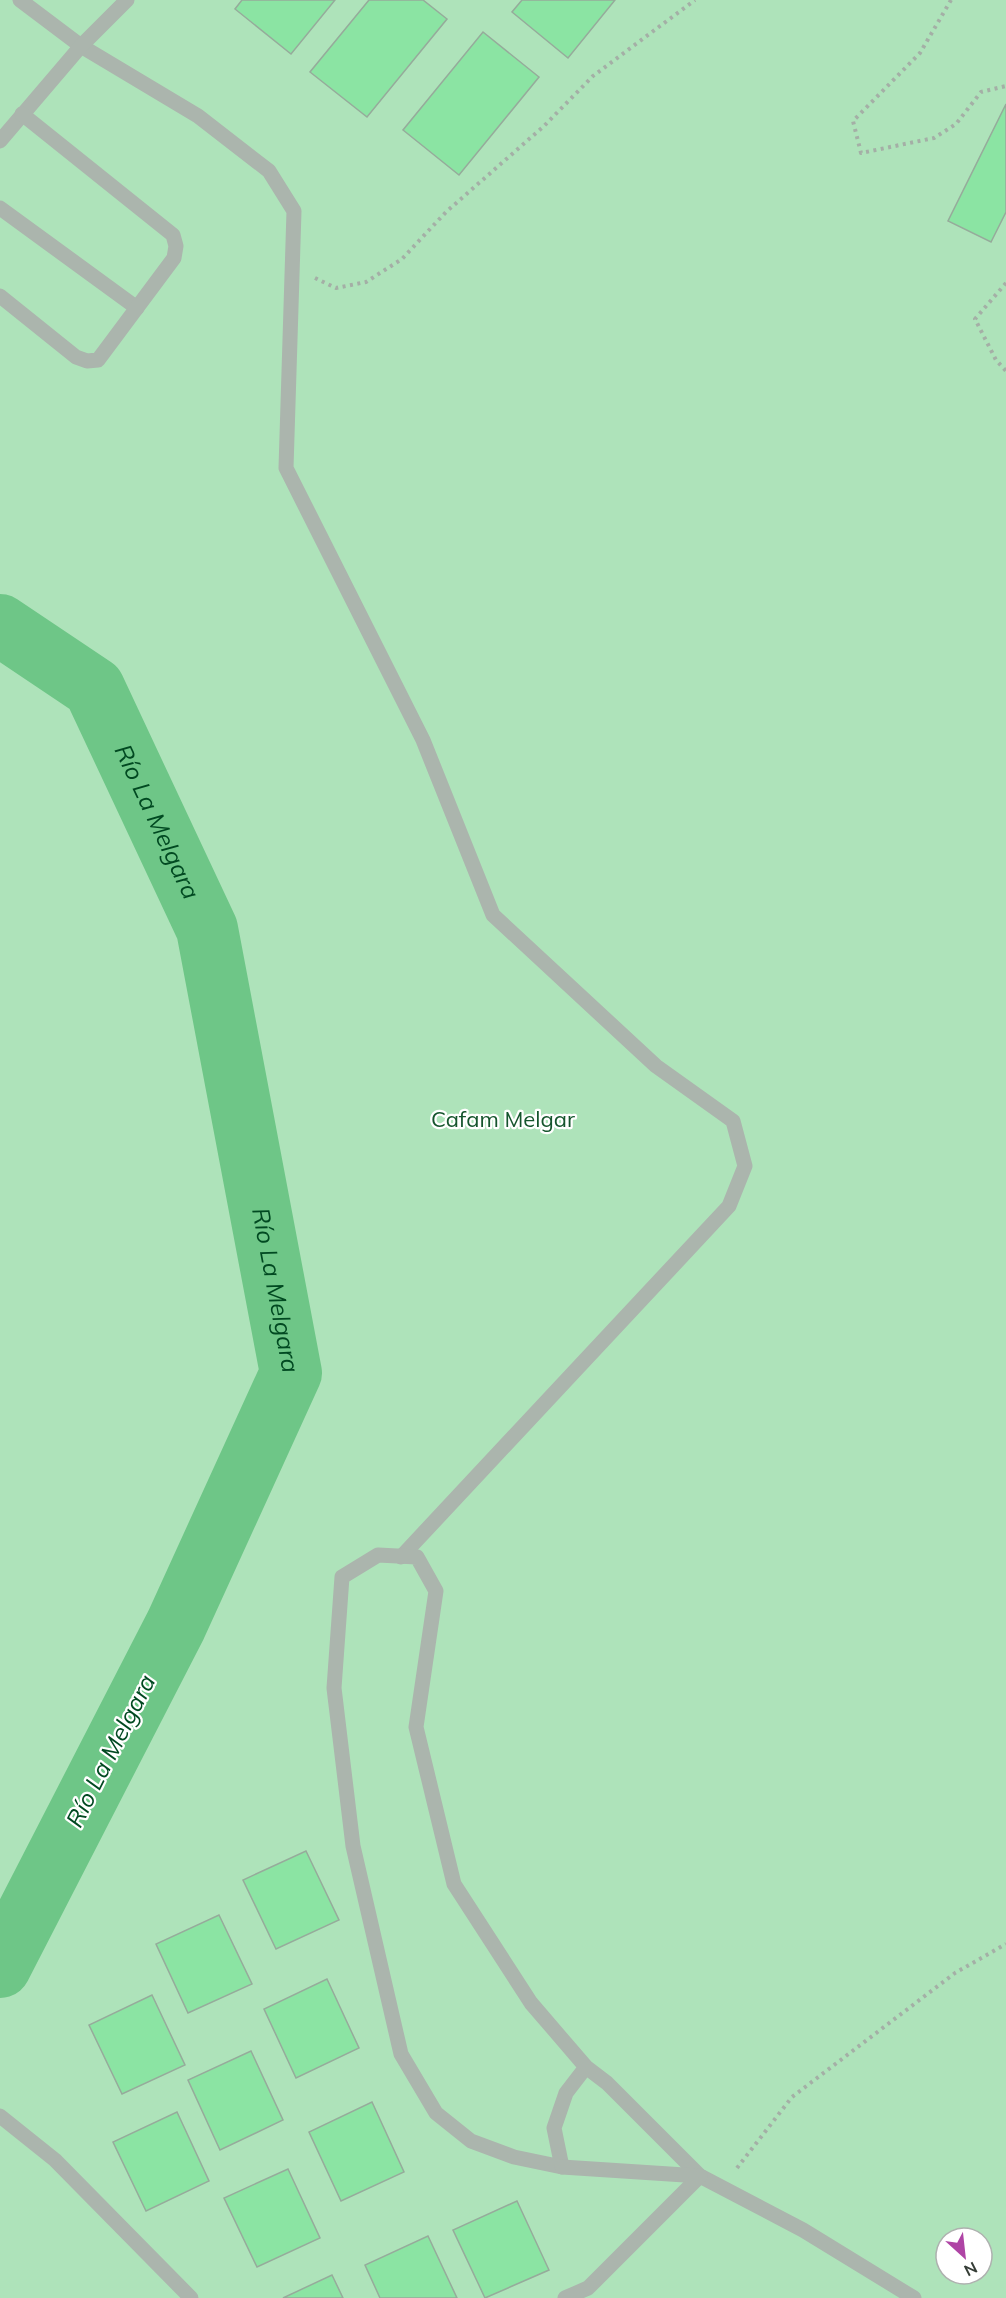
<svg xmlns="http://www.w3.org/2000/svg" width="1006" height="2298" font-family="Mulish,sans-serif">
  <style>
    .green { fill: #aee3ba; fill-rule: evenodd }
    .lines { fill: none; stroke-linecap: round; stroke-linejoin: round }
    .river { stroke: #6ec687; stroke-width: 62 }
    .building { fill: #8be4a3; stroke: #96ab9b; stroke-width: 1.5 }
    .path { stroke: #a4afa6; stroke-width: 4; stroke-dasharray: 3 4.5; stroke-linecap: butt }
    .lane { stroke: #abb5ad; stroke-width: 15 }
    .labels { text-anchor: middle; stroke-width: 4.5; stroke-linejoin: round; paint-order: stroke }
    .park-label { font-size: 22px; fill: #15552d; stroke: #fff }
    .water-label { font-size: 24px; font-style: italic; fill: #014921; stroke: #fff }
  </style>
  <rect width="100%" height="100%" fill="#f1fff4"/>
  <path class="green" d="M0 0H1006V2298H0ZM946 2238H982V2274H946Z"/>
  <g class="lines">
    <path class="river" id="s1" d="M0 625 94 688 207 929 291 1373 176 1625 0 1967"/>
  </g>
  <g class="building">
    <path d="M242 0H335L291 54 235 9Z"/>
    <path d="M369 0H423L447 19 367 117 310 72Z"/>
    <path d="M522 0H615L568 58 512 12Z"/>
    <path d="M483 32 539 77 459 175 403 130Z"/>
    <path d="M1006 104V212L991 242 948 221Z"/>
    <path d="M306 1851 339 1920 276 1949 243 1880Z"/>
    <path d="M219 1915 252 1984 188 2013 156 1944Z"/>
    <path d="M327 1979 359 2048 296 2078 264 2009Z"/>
    <path d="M152 1995 185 2065 122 2094 89 2025Z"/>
    <path d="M251 2051 283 2120 220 2150 188 2080Z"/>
    <path d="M372 2102 404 2172 341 2201 309 2132Z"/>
    <path d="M177 2112 209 2181 146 2211 113 2142Z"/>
    <path d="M288 2169 320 2238 257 2267 224 2198Z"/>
    <path d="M517 2201 549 2270 485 2298 453 2230Z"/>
    <path d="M428 2236 457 2298H380L365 2265Z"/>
    <path d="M332 2275 343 2298H283Z"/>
  </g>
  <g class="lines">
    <g class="path">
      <path d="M951 0 920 53 853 121 861 153 934 138 956 124 981 92 1006 86"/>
      <path d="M315 278 336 288 366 282 402 259 446 212 544 126 593 76 695 0"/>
      <path d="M1006 283 975 319 996 360 1006 371"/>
      <path d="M737 2168 792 2097 955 1973 1006 1944"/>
    </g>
    <g class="lane">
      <path d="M20 0 81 46 198 116 269 171 294 211 286 468 423 740 493 915 656 1066 733 1121 745 1166 729 1206 401 1557"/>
      <path d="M0 141 81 46 127 0"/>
      <path d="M0 208 137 308"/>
      <path d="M0 296 76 357 87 361 98 360 174 258 176 246 173 235 22 114"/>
      <path d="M586 2067 566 2093 554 2128 562 2167 514 2157 471 2141 436 2113 401 2054 353 1846 334 1688 342 1577 378 1555 417 1557 436 1591 416 1727 454 1884 531 2003 586 2067 607 2083 700 2176 803 2230 914 2298"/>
      <path d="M0 2116 55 2160 191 2298"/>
      <path d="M562 2167 700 2176"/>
      <path d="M565 2298 588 2288 700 2176"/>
    </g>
  </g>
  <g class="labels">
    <g class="park-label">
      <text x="503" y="1127">Cafam Melgar</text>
    </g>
    <g class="water-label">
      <text dy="8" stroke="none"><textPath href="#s1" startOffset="261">Río La Melgara</textPath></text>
      <text dy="8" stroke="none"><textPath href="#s1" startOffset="747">Río La Melgara</textPath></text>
      <text transform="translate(111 1751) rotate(-63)" y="8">Río La Melgara</text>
    </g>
  </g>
  <g transform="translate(964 2256) rotate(153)"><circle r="28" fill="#ffffff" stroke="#aeb1af" stroke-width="1.5"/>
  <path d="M0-4.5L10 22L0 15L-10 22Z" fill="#af44a5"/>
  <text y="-9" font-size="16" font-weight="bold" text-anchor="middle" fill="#353d36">N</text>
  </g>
</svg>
